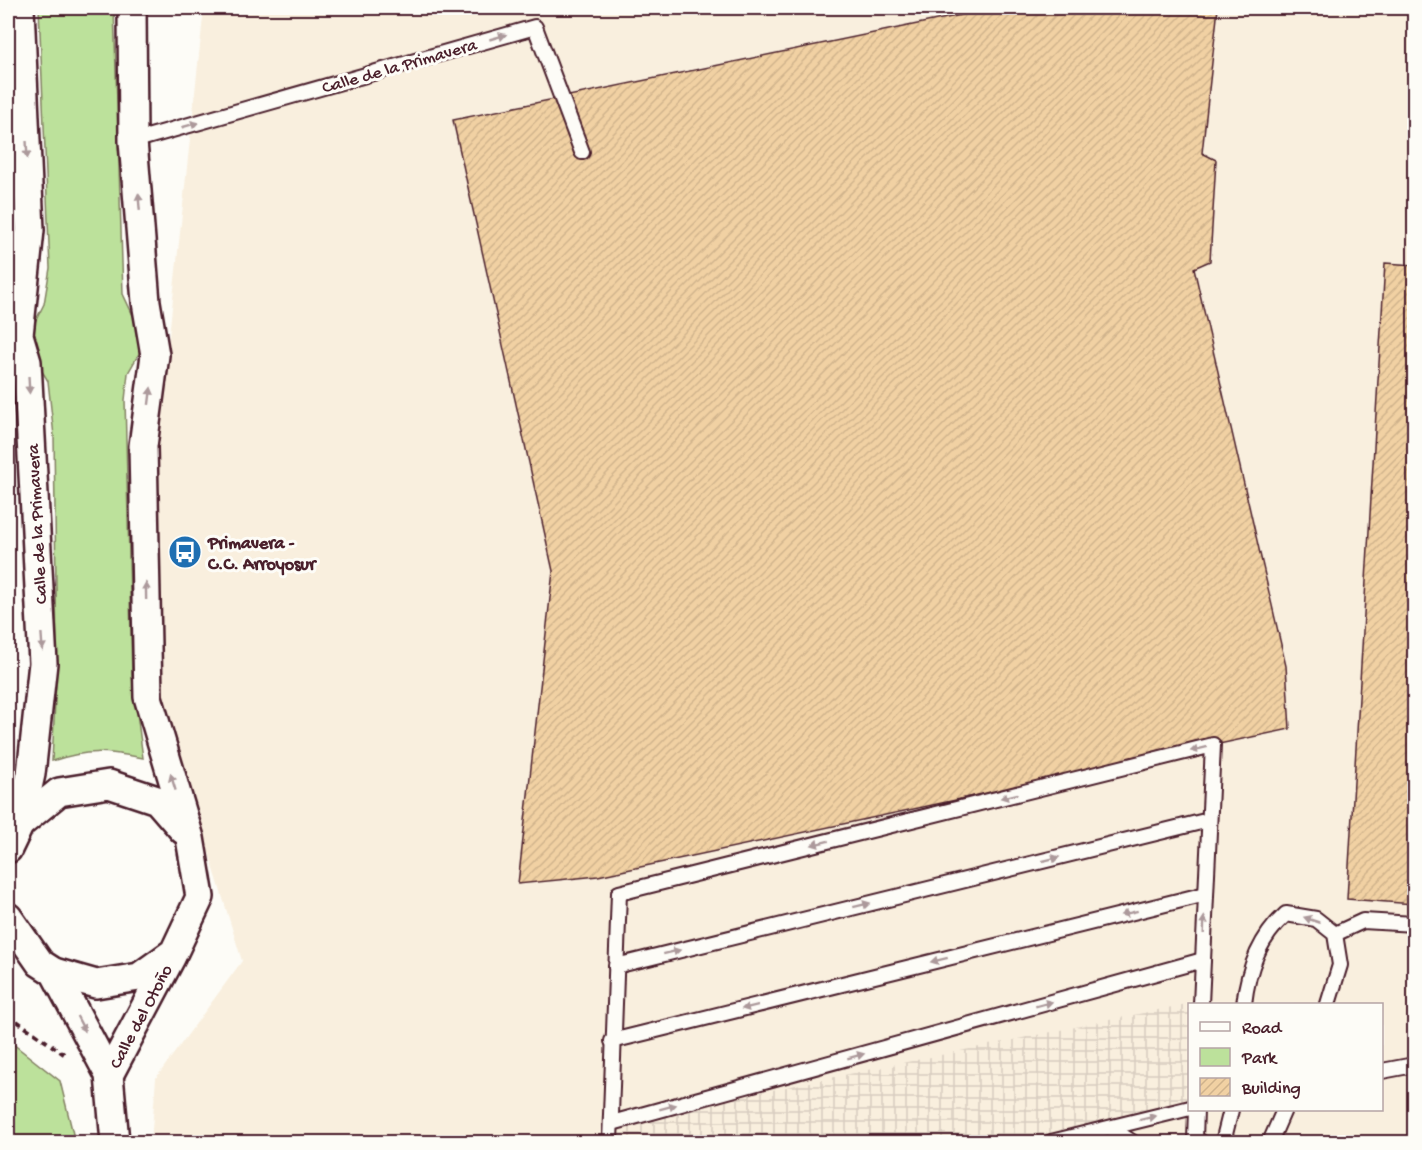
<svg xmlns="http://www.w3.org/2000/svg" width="1422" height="1150" font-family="'Gochi Hand',sans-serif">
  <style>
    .built { fill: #f9efde; fill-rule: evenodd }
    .industrial { fill: url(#industrial-grid) }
    .green { fill: #bce19b; stroke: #838063; stroke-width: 1.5 }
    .building { fill: url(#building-hatch); stroke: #4a1f2b; stroke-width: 1.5 }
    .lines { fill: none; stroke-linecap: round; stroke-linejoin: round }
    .lane-casing { stroke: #4a1f2b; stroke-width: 18 }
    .street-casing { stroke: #4a1f2b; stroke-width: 32 }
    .path { stroke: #4a1f2b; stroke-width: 4; stroke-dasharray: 6 4.5; stroke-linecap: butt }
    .lane { stroke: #fdfcf7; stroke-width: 14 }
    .street { stroke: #fdfcf7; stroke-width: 27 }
    .oneway { fill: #ac999b }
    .labels { text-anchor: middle; stroke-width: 6; stroke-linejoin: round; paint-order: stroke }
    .street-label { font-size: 18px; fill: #4a1f2b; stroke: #fdfcf7 }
    .poi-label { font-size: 18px; font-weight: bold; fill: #4a1f2b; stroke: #fdfcf7; text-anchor: start }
  </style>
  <defs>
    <pattern id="industrial-grid" width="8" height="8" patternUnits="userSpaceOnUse" patternTransform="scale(1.5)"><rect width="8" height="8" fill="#f9efde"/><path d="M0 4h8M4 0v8" fill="none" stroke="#d7ccbf"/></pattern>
    <pattern id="building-hatch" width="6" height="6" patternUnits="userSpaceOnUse" patternTransform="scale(1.5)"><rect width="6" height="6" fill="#f1d1a3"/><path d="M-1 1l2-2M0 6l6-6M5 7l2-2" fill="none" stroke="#d0b38c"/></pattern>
  </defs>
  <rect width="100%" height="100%" fill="#fdfcf7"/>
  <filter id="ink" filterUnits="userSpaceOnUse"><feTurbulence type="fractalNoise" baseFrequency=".0167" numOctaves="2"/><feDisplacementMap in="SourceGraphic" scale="12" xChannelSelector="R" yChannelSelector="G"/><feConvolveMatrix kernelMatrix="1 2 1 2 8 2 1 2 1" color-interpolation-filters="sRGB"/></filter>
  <g filter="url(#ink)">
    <path class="built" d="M204 8H1414V1142H151L156 1078 242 961 160 692 155 467ZM1190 1004H1382V1110H1190Z"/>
    <path class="industrial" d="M1201 1001V1004H1190L1189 1108 1053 1142H610L612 1123Z"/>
    <g class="green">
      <path d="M39 8H114L123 294 139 328 141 350 128 373 125 400 132 676 143 758C107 751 87 749 52 761L57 662 54 436 48 381 36 361 32 346 34 324 44 304 50 268Z"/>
      <path d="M8 1040 60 1081 75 1142H8Z"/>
    </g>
    <g class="building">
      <path d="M995 8H1218L1202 153 1216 160 1210 261 1194 268 1286 666 1290 729 598 876 518 884 553 571 453 120Z"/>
      <path d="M1385 263 1414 265V904L1347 899Z"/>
    </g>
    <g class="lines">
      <g class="lane-casing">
        <g id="lane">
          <path d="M133 141 535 27 582 152"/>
          <path d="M1335 934 1363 921 1414 924"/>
          <path d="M616 966 1209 820"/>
          <path d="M1244 1004C1248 969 1259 938 1286 914L1316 919 1335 934 1340 965 1328 1004"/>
          <path d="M612 1041 1206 894"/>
          <path d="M1382 1071 1414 1065"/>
          <path d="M1196 1110 1195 1139 1201 1142"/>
          <path d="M612 1123 1203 960"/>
          <path d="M1110 1128 1132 1142"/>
          <path d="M610 1142 619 893 1213 745 1201 1004"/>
          <path d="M1051 1142 1190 1108"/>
          <path d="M1223 1142 1231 1110"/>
          <path d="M1270 1142 1284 1110"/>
        </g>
      </g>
      <g class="street-casing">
        <g id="street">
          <path d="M20 824 31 774 43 663 27 362 19 335 30 230 20 8"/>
          <path d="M8 849 20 824 59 792 109 784 157 800 183 830"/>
          <path d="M8 917 40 963 54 972 96 984 139 977 174 952 200 897 190 838 148 697 143 446 155 355 146 302 133 141 132 8"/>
          <path d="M54 972 109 1075 115 1142"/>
          <path d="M109 1075 172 956"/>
        </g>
      </g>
      <path class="path" d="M8 1015 64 1054"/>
      <use href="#lane" class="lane"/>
      <use href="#street" class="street"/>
    </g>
    <defs><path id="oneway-solid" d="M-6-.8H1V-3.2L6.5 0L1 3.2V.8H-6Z" transform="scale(1.5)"/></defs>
    <g class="oneway">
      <use href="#oneway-solid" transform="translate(498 37) rotate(-16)"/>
      <use href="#oneway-solid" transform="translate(190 125) rotate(-16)"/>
      <use href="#oneway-solid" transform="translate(27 150) rotate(87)"/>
      <use href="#oneway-solid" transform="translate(139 202) rotate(-95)"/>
      <use href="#oneway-solid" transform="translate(29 385) rotate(87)"/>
      <use href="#oneway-solid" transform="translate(150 396) rotate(-83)"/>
      <use href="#oneway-solid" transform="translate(146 591) rotate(-91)"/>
      <use href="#oneway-solid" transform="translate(42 642) rotate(86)"/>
      <use href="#oneway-solid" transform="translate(1199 749) rotate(166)"/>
      <use href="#oneway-solid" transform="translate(173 782) rotate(-107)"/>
      <use href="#oneway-solid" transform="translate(1009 796) rotate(166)"/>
      <use href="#oneway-solid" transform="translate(820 843) rotate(166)"/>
      <use href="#oneway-solid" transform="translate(1051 859) rotate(-14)"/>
      <use href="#oneway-solid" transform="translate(862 905) rotate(-14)"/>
      <use href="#oneway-solid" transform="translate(1129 913) rotate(166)"/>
      <use href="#oneway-solid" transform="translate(1312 920) rotate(-161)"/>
      <use href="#oneway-solid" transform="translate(1204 925) rotate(-88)"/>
      <use href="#oneway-solid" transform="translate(672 952) rotate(-14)"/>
      <use href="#oneway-solid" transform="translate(939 960) rotate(166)"/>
      <use href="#oneway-solid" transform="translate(1044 1004) rotate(-15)"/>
      <use href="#oneway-solid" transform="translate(750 1007) rotate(166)"/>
      <use href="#oneway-solid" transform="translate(81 1024) rotate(62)"/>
      <use href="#oneway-solid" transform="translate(856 1056) rotate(-15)"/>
      <use href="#oneway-solid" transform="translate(668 1107) rotate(-15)"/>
      <use href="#oneway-solid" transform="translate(1148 1118) rotate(-14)"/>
    </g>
  </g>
  <defs>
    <g id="bus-disc" transform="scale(1.725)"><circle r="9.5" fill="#1f6fb2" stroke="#fdfcf7"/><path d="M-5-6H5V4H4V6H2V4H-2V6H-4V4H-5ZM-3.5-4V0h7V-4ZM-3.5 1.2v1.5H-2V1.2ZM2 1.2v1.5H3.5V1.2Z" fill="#fff"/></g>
  </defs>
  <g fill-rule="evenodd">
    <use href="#bus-disc" x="185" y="552"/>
  </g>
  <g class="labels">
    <g class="street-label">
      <text transform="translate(399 65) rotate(-16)" y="6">Calle de la Primavera</text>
      <text transform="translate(36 524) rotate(-93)" y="6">Calle de la Primavera</text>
      <text transform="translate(140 1016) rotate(-62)" y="6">Calle del Otoño</text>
    </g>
    <g class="poi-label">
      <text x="208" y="548">Primavera -<tspan x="208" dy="21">C.C. Arroyosur</tspan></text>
    </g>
  </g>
  <rect width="1422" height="1150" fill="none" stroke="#fdfcf7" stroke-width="30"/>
  <rect x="15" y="15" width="1392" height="1120" fill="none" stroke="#4a1f2b" stroke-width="2" filter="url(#ink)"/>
  <rect x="1188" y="1003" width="195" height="108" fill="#fdfcf7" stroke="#b5a4a5" stroke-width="1.5"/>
  <rect x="1200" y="1022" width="30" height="9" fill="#fdfcf7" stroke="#b5a4a5" stroke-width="1.5"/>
  <text x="1242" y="1033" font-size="18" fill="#4a1f2b">Road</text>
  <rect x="1200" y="1048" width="30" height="18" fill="#bce19b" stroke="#b5a4a5" stroke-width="1.5"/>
  <text x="1242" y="1063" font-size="18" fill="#4a1f2b">Park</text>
  <rect x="1200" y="1078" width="30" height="18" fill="url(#building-hatch)" stroke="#b5a4a5" stroke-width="1.5"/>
  <text x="1242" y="1093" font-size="18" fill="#4a1f2b">Building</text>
</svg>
